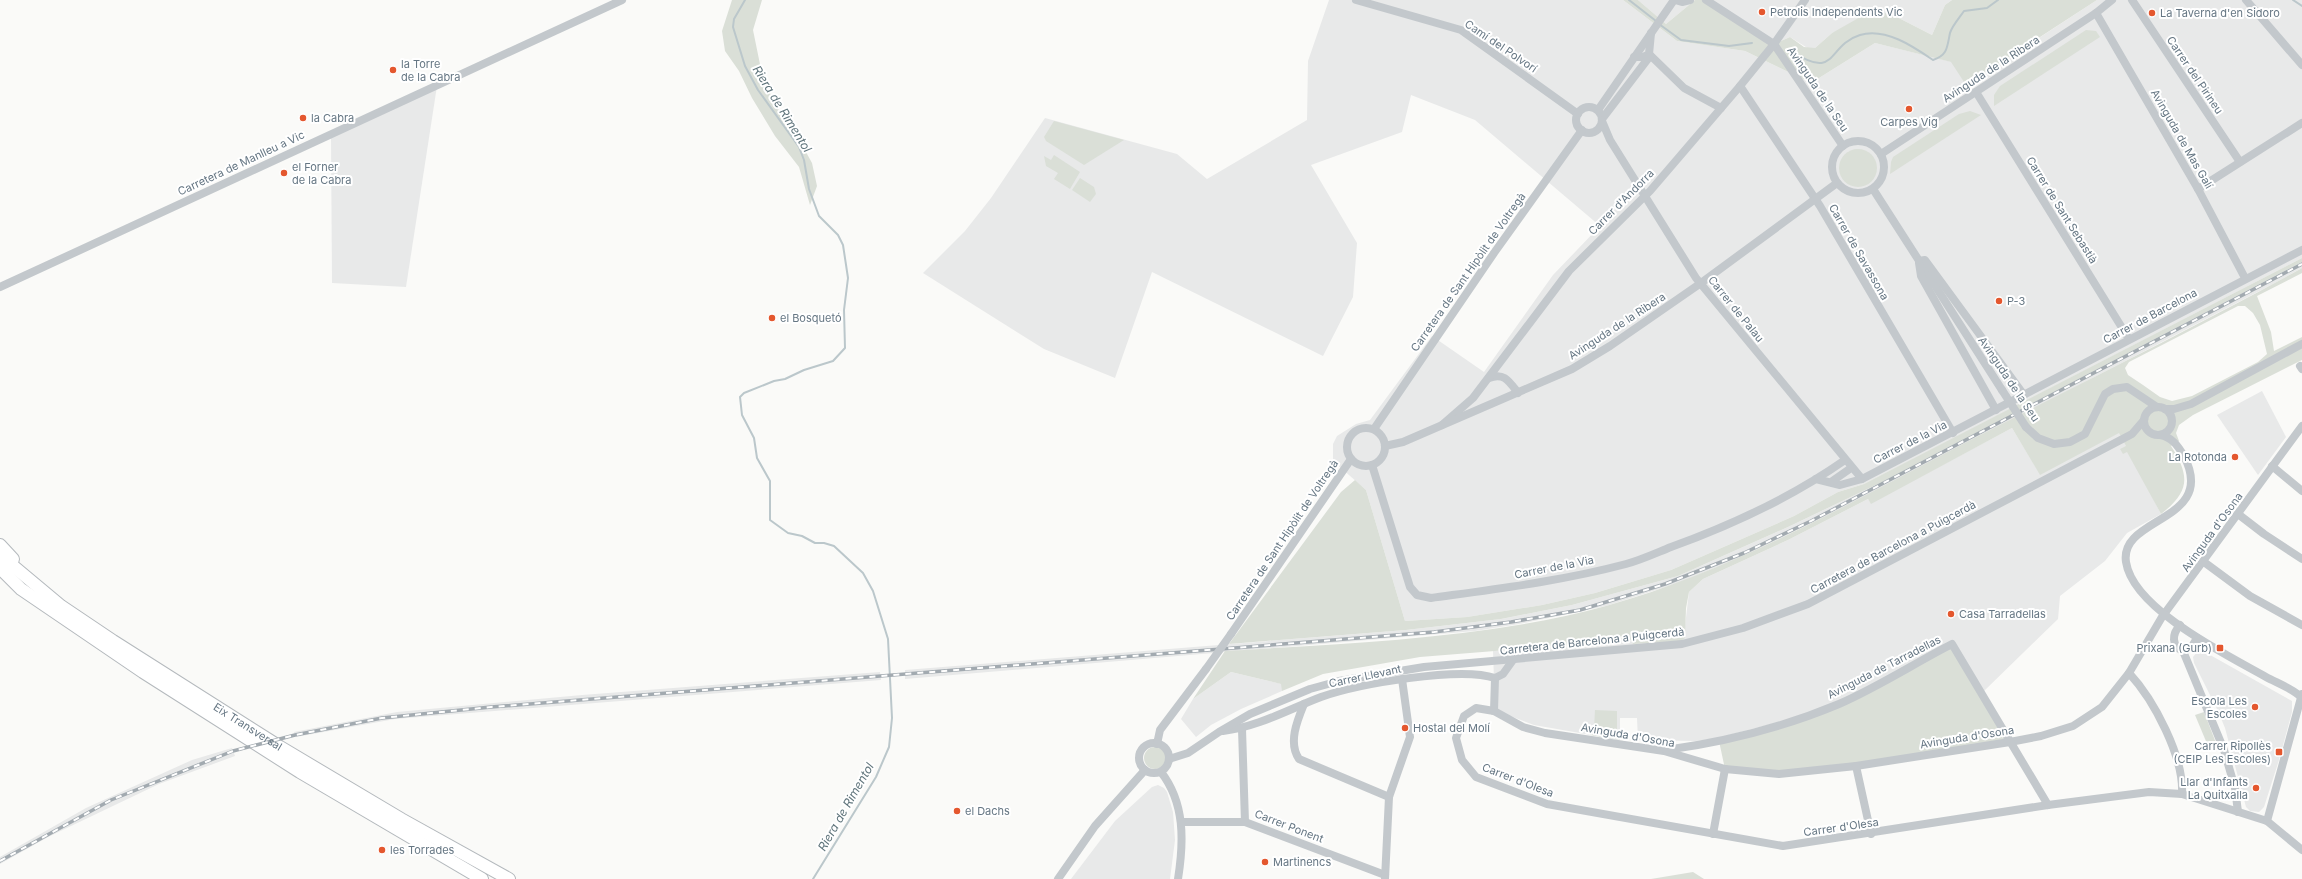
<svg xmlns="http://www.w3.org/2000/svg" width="2302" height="879" font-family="Inter,sans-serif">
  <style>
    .built { fill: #e8e9e9 }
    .green { fill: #dadfd7; fill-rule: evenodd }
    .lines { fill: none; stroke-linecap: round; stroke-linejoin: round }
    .stream { stroke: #bbc7cb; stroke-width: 2 }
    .highway-casing { stroke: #b4b9bd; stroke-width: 14 }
    .minor { stroke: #c3c8cc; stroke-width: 8 }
    .highway { stroke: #fff; stroke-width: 12 }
    .rail-casing { stroke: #a2aab0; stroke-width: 3.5 }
    .rail { stroke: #fff; stroke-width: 2; stroke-dasharray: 6; stroke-linecap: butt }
    .minor-bridge { stroke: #c3c8cc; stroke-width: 8 }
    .poi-dot { fill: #e4572e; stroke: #fff; stroke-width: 1.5 }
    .labels { text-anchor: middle; stroke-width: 4; stroke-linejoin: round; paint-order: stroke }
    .poi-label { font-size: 11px; fill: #657683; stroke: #fff; text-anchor: start }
    .street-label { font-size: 11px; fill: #657683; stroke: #fff }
    .water-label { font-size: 12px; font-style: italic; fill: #60757c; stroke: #fff }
  </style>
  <rect width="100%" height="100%" fill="#fafaf8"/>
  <g class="built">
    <path d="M1329 0H1623L1677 41 1745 51 1811 83 1875 43 1952 62 1967 85 2097 0H2302V258L1900 466 1864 484 1838 492 1794 516 1671 570 1595 593 1542 605 1467 617 1405 621 1366 490 1333 461V444L1337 436 1356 424 1370 420 1432 336 1484 372 1553 275 1600 226 1475 120 1411 95 1402 132 1311 165 1357 243 1353 297 1323 356 1152 272 1115 378 1044 349 923 273 965 231 991 198 1045 118 1177 154 1207 179 1307 120 1308 61Z"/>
    <path d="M1638 0H1695L1666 24Z"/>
    <path d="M1702 0H1952L1945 5 1932 35 1891 14 1832 33 1815 48 1809 49 1790 37 1774 44Z"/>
    <path d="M437 86 406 287 332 283 331 137Z"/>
    <path d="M2302 262V268L2273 284 1853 503 1744 556 1681 582 1606 606 1519 624 1475 631 905 679V670L1406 630 1501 619 1572 605 1678 576 1788 527 1882 482Z"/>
    <path d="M2262 391 2286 437 2258 475 2217 415Z"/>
    <path d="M2012 428 2040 474 2119 432 2161 514 2127 533 2105 561 2060 596 2058 619 1983 692 1821 711 1717 738 1696 741 1638 740 1637 718H1620V740L1534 725 1495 710 1493 651 1632 640 1685 626 1689 592 1703 579 1788 540 1868 499 1871 503Z"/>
    <path d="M2198 651H2203L2292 701V712L2279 760 2264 807 2259 812 2250 811 2246 807 2225 728 2218 711 2194 663 2193 657Z"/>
    <path d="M880 672 881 680 395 719 296 737 294 732 397 712 582 695Z"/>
    <path d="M1231 672 1282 684V691L1241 709 1211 725 1196 737 1181 719 1193 699Z"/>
    <path d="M232 748 235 756 159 784 48 837 0 864V857L86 808 192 760Z"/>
    <path d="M1158 785 1164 788 1167 792 1173 812 1175 840 1170 879H1071L1115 821 1152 787Z"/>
  </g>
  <g class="green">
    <path d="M732 0H762L753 30 763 79 778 109 790 123 812 163 817 186 810 205 799 167 775 136 752 98 739 71 725 51 722 31Z"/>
    <path d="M1623 0H1638L1666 24 1695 0H1702L1774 44 1790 37 1804 47 1815 48 1832 33 1862 16 1877 12 1891 14 1932 35 1945 5 1952 0H2097L1966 85 1951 62 1875 43 1811 83 1745 51 1677 41Z"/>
    <path d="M2086 30 2096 31 2100 37 1994 106V95L2000 86Z"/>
    <path d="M1970 111 1981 115 1890 174 1891 162 1893 157 1959 114Z"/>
    <path d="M1054 121 1124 140 1084 165 1046 141 1044 137Z"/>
    <circle cx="1858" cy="168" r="19"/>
    <path d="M1054 155 1080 172 1070 189 1054 179 1058 173 1046 166 1044 156 1051 160Z"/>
    <path d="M1080 178 1094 187 1096 194 1090 202 1072 190Z"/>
    <path d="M2302 258V262L1882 482 1788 527 1678 576 1572 605 1501 619 1406 630 1229 644 1341 492 1355 480 1366 490 1405 621 1467 617 1542 605 1595 593 1671 570 1794 516 1838 492 1864 484Z"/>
    <path d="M2302 268V273L2257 296 2271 332 2274 351 2302 337V360L2193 415 2179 425 2176 433 2179 441 2171 446C2191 477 2189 492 2161 514L2127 452 2123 454 2120 449 2126 446 2119 433 2040 475 2012 428 1871 504 1868 499 1788 540 1703 579 1689 592 1686 608 1685 638 1681 641 1633 644 1631 640 1420 657 1323 674 1282 691 1281 684 1231 672 1193 699 1225 651C1349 643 1486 639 1606 606 1732 571 1846 505 1961 445 2075 386 2190 330 2302 268ZM2238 306H2245L2253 313 2260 325 2267 354 2258 362 2192 396 2172 401 2160 397 2143 385 2128 375 2125 368 2129 362Z"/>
    <path d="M1952 644 2011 741 1779 774 1725 769 1719 741 1840 703Z"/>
    <path d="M1595 710 1617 711V733L1620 734V740L1590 735V729H1594Z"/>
    <path d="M2204 712 2216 743 2208 746 2195 715Z"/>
    <circle cx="1155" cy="758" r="11"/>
    <path d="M1693 872 1704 879H1651Z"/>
  </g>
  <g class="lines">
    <g class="stream">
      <path d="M745 0 734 19 733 27 745 66 758 90 799 147 804 160 809 189 819 216 838 235 843 245 848 278 844 310 845 348 833 361 804 370 785 379 774 381 744 393 740 397 742 415 754 438 757 458 770 481V520L788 533 802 536 815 543H824L834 546 863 573 873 591 888 639 892 718 889 747 876 777 813 879"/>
      <path d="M1629 0 1656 21"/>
      <path d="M2293 0 2302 6"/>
      <path d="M1659 24 1681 40 1729 46 1752 43"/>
      <path d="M1793 52C1837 81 1827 45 1860 35 1885 27 1914 47 1933 60 1948 55 1947 47 1950 33 1952 26 1960 17 1964 11L1987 8 1998 0"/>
    </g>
    <g class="highway-casing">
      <g id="highway">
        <path d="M0 545 13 559"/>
        <path id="s1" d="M0 555 61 606 113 641 280 747 401 819 509 879"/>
        <path d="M0 568 21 589 143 672 300 772 482 879"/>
      </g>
    </g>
    <g class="minor">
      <path d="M1356 0 1461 30 1578 114"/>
      <path d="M1675 0 1682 2 1690 0"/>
      <path d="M1706 0 1774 44 1843 146"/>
      <path d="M2132 0 2240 162"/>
      <path d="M2246 0 2302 65"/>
      <path d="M2096 13 2198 189 2245 278"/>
      <path d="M1649 54 1684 88 1721 108"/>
      <path d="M1634 57H1643L1649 54 1651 33"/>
      <path d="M1740 86 1820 206 1953 433"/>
      <path d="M1976 92 2129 339"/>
      <circle cx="1589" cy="120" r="13"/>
      <path d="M1598 110 1674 0"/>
      <path d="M1602 119 1650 56"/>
      <path d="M1602 121 1610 140 1696 278 1862 479"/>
      <circle cx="1858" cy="167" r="26"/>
      <path d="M1881 154 2096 13 2112 0"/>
      <path d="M1873 189 2002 390"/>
      <path d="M2198 189 2302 123"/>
      <path d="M1919 261 1925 260 2024 395"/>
      <path d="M1919 263 1921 276 1996 410"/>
      <path d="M0 287 622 0"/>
      <path d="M2300 366 2302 369"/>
      <path d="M1489 378C1504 372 1509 381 1518 393"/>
      <circle cx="2158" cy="421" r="14"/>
      <path d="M2165 409H2174L2191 404 2302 344"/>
      <path d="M1442 425 1473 398 1569 271 1650 191 1740 86 1774 44 1805 0"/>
      <path d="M2302 426 2162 617 2129 673 2102 707 2073 726 2041 736 2010 742 1856 766 1779 774 1725 769 1664 751 1545 733 1523 727 1494 711 1476 708 1464 716 1456 738 1462 760 1476 777 1547 804 1783 846 2048 805 2149 792 2182 794 2267 821 2302 850"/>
      <path d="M2026 427 2038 438 2054 444 2070 442 2085 434 2105 394 2113 389 2127 387 2157 407"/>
      <circle cx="1366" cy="447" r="19"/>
      <path d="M1374 429 1494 253 1582 130"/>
      <path d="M2160 435C2172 437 2178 446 2184 456 2218 522 2119 516 2126 562 2133 609 2227 655 2266 677 2277 683 2294 689 2302 698"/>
      <path d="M1385 446 1403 442 1572 369 1610 346 1701 283 1837 183"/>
      <path d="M1372 465 1410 587 1417 595 1431 598C1496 589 1562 581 1626 564 1641 560 1656 553 1671 547 1732 525 1792 497 1845 460"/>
      <path d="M2272 466 2302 491"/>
      <path d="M1816 479 1840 485 1862 479 2302 250"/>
      <path d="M1831 482 1851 468"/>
      <path d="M2238 514 2264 534 2302 559"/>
      <path d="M2204 562 2250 596 2302 625"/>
      <path d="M2180 625C2172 634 2171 646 2183 651L2191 648 2197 638"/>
      <path d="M1231 634 1351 459"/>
      <path d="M2183 651 2224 750 2235 788 2238 812"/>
      <path d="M2129 673C2154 700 2184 757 2182 794"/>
      <path d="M1495 678 1503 674 1513 660"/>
      <path d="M1304 704C1297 721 1288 743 1299 759L1389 797"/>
      <path d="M1494 711 1495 678"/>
      <path d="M1242 729 1245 822"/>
      <path d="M1223 731C1258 727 1289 709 1321 697 1358 684 1460 666 1495 678"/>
      <circle cx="1154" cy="758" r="15"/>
      <path d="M1157 744 1160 730 1206 669"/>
      <path d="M1666 750C1725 742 1784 727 1839 704 1878 687 1915 663 1952 644L2048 805"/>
      <path d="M1169 759 1188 753 1219 732 1250 714 1310 689 1339 681 1424 667 1682 644 1743 628 1808 604 2132 434 2144 420"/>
      <path d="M1856 766 1871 834"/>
      <path d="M1161 772C1185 803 1184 841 1178 879"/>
      <path d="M2267 821 2302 694"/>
      <path d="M1181 822H1245L1385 875"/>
      <path d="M1713 834 1725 769"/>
      <path d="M1058 879 1095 826 1145 770"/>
      <path d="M1385 879 1389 797 1410 737 1402 679"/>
    </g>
    <use href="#highway" class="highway"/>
    <g class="rail-casing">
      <path id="rail" d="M0 861 111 800 233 751 295 735 382 718 491 707 1434 632 1511 622 1580 610 1665 584 1744 553 1811 521 2302 264"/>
    </g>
    <use href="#rail" class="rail"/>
    <g class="minor-bridge">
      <path d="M2002 390 2026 427"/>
      <path d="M1206 669 1231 634"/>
    </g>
  </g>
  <g class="poi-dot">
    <circle cx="1762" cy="12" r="4"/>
    <circle cx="2152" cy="13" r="4"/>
    <circle cx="393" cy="70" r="4"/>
    <circle cx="1909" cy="109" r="4"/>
    <circle cx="303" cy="118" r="4"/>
    <circle cx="284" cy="173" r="4"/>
    <circle cx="1999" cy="301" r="4"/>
    <circle cx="772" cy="318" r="4"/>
    <circle cx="2235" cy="457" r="4"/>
    <circle cx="1951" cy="614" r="4"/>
    <rect x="2216" y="644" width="8" height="8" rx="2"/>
    <circle cx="2255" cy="707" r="4"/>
    <circle cx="1405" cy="728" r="4"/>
    <rect x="2275" y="748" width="8" height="8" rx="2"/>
    <circle cx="2256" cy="788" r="4"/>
    <circle cx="957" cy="811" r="4"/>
    <circle cx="382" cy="850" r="4"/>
    <circle cx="1265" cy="862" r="4"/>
  </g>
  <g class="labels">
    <g class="poi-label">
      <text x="1770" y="16">Petrolis Independents Vic</text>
      <text x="2160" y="17">La Taverna d'en Sidoro</text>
      <text x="401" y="68">la Torre<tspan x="401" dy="13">de la Cabra</tspan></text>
      <text x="311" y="122">la Cabra</text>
      <text x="1909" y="126" text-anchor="middle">Carpes Vig</text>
      <text x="292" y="171">el Forner<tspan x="292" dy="13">de la Cabra</tspan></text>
      <text x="2007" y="305">P-3</text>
      <text x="780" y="322">el Bosquetó</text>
      <text x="2227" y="461" text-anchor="end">La Rotonda</text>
      <text x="1959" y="618">Casa Tarradellas</text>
      <text x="2212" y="652" text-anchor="end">Prixana (Gurb)</text>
      <text x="2247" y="705" text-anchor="end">Escola Les<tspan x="2247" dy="13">Escoles</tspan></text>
      <text x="1413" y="732">Hostal del Molí</text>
      <text x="2271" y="750" text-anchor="end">Carrer Ripollès<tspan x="2271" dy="13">(CEIP Les Escoles)</tspan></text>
      <text x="2248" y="786" text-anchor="end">Llar d'Infants<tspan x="2248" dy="13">La Quitxalla</tspan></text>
      <text x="965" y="815">el Dachs</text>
      <text x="390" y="854">les Torrades</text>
      <text x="1273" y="866">Martinencs</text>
    </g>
    <g class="street-label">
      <text transform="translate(1501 46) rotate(34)" y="4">Camí del Polvorí</text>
      <text transform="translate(1991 69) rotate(-33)" y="4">Avinguda de la Ribera</text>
      <text transform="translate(2195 75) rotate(56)" y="4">Carrer del Pirineu</text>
      <text transform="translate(1818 89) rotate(56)" y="4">Avinguda de la Seu</text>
      <text transform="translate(2182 139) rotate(60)" y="4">Avinguda de Mas Galí</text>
      <text transform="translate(241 163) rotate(-25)" y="4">Carretera de Manlleu a Vic</text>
      <text transform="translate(1621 202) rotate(-45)" y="4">Carrer d'Andorra</text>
      <text transform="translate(2062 210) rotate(58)" y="4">Carrer de Sant Sebastià</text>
      <text transform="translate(1859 252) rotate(60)" y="4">Carrer de Savassona</text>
      <text transform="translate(1468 272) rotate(-55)" y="4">Carretera de Sant Hipòlit de Voltregà</text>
      <text transform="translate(1736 309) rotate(51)" y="4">Carrer de Palau</text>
      <text transform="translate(2150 316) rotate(-28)" y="4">Carrer de Barcelona</text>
      <text transform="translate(1617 326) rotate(-33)" y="4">Avinguda de la Ribera</text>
      <text transform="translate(2009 379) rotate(56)" y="4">Avinguda de la Seu</text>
      <text transform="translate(1910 442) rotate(-27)" y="4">Carrer de la Via</text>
      <text transform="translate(2212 532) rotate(-54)" y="4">Avinguda d'Osona</text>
      <text transform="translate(1282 540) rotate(-56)" y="4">Carretera de Sant Hipòlit de Voltregà</text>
      <text transform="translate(1893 547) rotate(-28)" y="4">Carretera de Barcelona a Puigcerdà</text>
      <text transform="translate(1554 567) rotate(-11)" y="4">Carrer de la Via</text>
      <text transform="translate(1592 641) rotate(-6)" y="4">Carretera de Barcelona a Puigcerdà</text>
      <text transform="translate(1884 667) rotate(-27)" y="4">Avinguda de Tarradellas</text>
      <text transform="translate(1365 676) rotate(-12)" y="4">Carrer Llevant</text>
      <text dy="4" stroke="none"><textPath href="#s1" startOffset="302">Eix Transversal</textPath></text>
      <text transform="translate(1628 735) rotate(10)" y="4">Avinguda d'Osona</text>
      <text transform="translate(1967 737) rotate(-9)" y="4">Avinguda d'Osona</text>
      <text transform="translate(1518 780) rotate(21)" y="4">Carrer d'Olesa</text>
      <text transform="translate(1289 826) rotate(21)" y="4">Carrer Ponent</text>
      <text transform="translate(1841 827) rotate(-8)" y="4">Carrer d'Olesa</text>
    </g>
    <g class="water-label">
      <text transform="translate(782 109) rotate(58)" y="4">Riera de Rimentol</text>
      <text transform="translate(846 807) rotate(-60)" y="4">Riera de Rimentol</text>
    </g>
  </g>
</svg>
